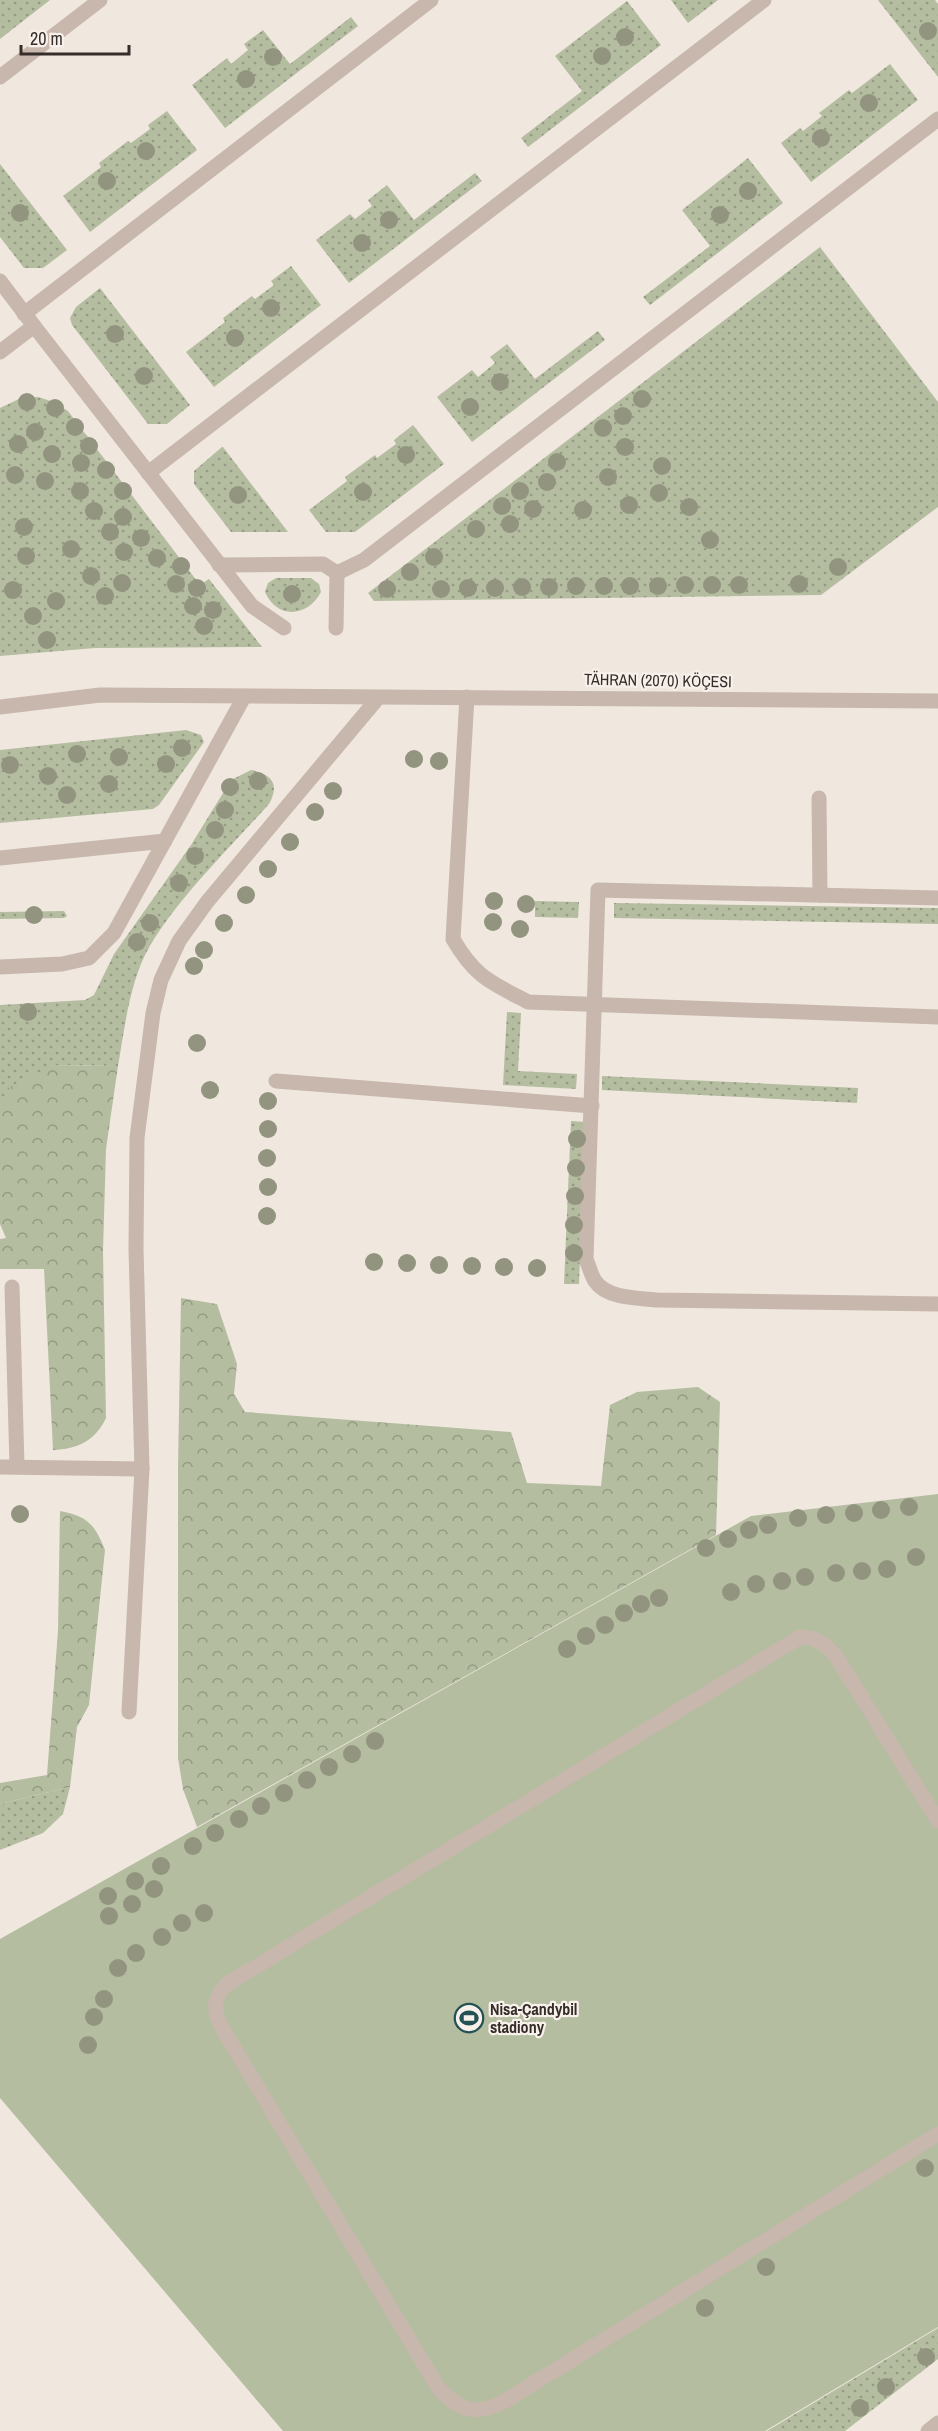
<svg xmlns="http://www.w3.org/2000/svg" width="938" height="2431" font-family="'Archivo Narrow',sans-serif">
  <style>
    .grass { fill: url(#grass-dots) }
    .forest { fill: url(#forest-crowns) }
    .pitch { fill: #b5bda0 }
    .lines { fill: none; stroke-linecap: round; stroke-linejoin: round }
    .minor { stroke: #c7b7ac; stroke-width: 15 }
    .tree { fill: #92947f }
    .labels { text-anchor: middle; stroke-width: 4.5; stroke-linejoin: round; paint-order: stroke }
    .street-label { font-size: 16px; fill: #362d2a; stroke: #f8f1eb }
    .poi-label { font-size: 16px; font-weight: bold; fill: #362d2a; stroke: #f8f1eb; text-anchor: start }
  </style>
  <defs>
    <pattern id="grass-dots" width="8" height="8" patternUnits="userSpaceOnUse" patternTransform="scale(1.5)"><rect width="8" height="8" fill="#b5bda0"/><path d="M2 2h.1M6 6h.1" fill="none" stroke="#949a83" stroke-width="1.8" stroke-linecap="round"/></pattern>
    <pattern id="forest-crowns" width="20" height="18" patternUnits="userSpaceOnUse" patternTransform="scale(1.5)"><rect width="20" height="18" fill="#b5bda0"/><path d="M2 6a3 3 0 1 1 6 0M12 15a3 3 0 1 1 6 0" fill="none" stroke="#949a83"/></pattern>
  </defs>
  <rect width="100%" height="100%" fill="#f0e7df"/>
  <g class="grass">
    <path d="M0 0H50L0 39Z"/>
    <path d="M671 0H718L688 23Z"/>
    <path d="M878 0H935L938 4V77Z"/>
    <path d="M627 1 661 45 528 147 521 138 582 91 555 56Z"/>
    <path d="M351 17 358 26 225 128 192 85 227 58 231 64 248 50 244 44 263 30 290 64Z"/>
    <path d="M890 64 918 100 811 182 781 143 800 128 803 131 822 116 819 113 849 90 852 93Z"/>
    <path d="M167 111 197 150 90 232 63 196 101 167 99 163 128 141 131 143 150 129 148 125Z"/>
    <path d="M748 158 783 203 650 305 643 297 710 246 682 210Z"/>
    <path d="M0 164 67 250 43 268H24L0 237Z"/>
    <path d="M475 173 482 181 349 283 316 240 350 214 355 219 372 206 368 200 387 185 414 220Z"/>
    <path d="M820 247 938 402V507L821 595 374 601 368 593Z"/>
    <path d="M291 266 321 305 214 387 186 352 225 322 223 318 252 296 255 299 274 285 271 281Z"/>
    <path d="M100 288 190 405 167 424H148L72 325 70 318 76 307Z"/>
    <path d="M598 331 605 340 472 442 437 397 472 370 478 377 495 363 490 357 507 344 535 379Z"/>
    <path d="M38 397 54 402 68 411 200 585 209 579 262 647 95 648 0 656V408L21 398Z"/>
    <path d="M413 425 444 464 355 532H326L309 510 347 481 345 477 375 455 377 458 396 444 394 440Z"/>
    <path d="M222 447H223L288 532H231L194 484V471Z"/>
    <path d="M276 578H311L319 584 321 592C308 617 277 620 265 592L268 583Z"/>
    <path d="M186 730 201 735 204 742 159 805 153 809 0 823V750Z"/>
    <path d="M251 770C272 774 280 784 269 804 231 847 163 912 141 964 128 996 124 1032 118 1066L53 1065 0 1105V1005L85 1000 94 995 114 954 191 845 231 780Z"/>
    <path d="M535 901 579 902 578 918 535 917Z"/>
    <path d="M614 903 938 908V924L614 918Z"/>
    <path d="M64 911 67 916 64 918 0 919V912Z"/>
    <path d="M507 1012 521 1013 518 1071 577 1074 576 1089 503 1085Z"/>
    <path d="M602 1076 858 1088 857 1103 602 1090Z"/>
    <path d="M571 1121 585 1122 579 1284H564Z"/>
    <path d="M70 1787 63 1814 43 1833 0 1850V1804Z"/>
    <path d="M938 2328V2359L845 2431H767Z"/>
  </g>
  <g class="forest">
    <path d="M53 1065 118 1066 106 1149 103 1251 106 1418C95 1441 78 1449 53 1450L44 1269H0V1239L6 1238 0 1224V1105L10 1087Z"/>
    <path d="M181 1298 217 1304 237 1364 234 1394 245 1412 511 1432 527 1483 601 1486 610 1405 637 1392 698 1387 720 1402 716 1535 197 1827 183 1789 178 1758V1467Z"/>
    <path d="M60 1511C88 1516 95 1525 105 1550L89 1705 77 1727 70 1787 0 1804V1783L47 1775 58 1631Z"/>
  </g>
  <path class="pitch" d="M938 1494V2327L765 2431H283L0 2098V1939L751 1516Z"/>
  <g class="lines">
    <g class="minor">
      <path d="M0 77 100 0"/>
      <path d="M0 281 34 326 0 352"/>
      <path d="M24 314 431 0"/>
      <path d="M34 326 252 606 284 628"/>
      <path d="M148 473 764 0"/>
      <path d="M219 565 323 564 337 573 336 628"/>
      <path d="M337 573 364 560 938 119"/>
      <path d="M467 697 453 939C475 977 490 982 528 1002L938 1017"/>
      <path d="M0 707 100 695 938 701"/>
      <path d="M819 798 820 895"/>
      <path d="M0 858 165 841"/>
      <path d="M938 898 598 890 586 1259C589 1266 591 1275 595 1281 607 1299 639 1298 658 1300L938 1304"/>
      <path d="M0 967 62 964 89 958 114 933 244 697"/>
      <path d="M276 1081 592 1106"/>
      <path d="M12 1287 17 1466"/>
      <path d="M0 1467 142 1469"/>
      <path d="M129 1712 142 1469 136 1249 137 1138 153 1013 161 980 179 941 207 902 378 698"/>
      <path d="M938 1821 836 1656C825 1644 817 1637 800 1637L227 1984C210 2001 214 2014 225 2033L439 2389C461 2412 477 2416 505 2401L938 2134"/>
      <path d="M928 2431 938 2423"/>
    </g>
  </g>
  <g class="tree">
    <circle cx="928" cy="31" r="9"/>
    <circle cx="625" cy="37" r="9"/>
    <circle cx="602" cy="56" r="9"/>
    <circle cx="273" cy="57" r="9"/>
    <circle cx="246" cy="79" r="9"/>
    <circle cx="869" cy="103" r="9"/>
    <circle cx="821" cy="138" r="9"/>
    <circle cx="146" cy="151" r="9"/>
    <circle cx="107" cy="181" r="9"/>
    <circle cx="748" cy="191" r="9"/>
    <circle cx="20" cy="213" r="9"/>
    <circle cx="720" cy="215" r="9"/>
    <circle cx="389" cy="220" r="9"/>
    <circle cx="362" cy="243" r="9"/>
    <circle cx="271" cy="308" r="9"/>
    <circle cx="115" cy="334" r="9"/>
    <circle cx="235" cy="338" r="9"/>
    <circle cx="144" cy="376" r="9"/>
    <circle cx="500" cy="382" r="9"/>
    <circle cx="642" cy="399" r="9"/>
    <circle cx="27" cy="402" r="9"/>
    <circle cx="470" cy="407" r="9"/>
    <circle cx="55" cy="408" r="9"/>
    <circle cx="623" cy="416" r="9"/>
    <circle cx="75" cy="427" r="9"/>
    <circle cx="603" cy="428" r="9"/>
    <circle cx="35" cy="432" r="9"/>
    <circle cx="18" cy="444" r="9"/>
    <circle cx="89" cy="446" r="9"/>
    <circle cx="625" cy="447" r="9"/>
    <circle cx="52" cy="454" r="9"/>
    <circle cx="406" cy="455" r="9"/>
    <circle cx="557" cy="462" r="9"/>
    <circle cx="81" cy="463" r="9"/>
    <circle cx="662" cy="466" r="9"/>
    <circle cx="106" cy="470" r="9"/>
    <circle cx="15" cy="475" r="9"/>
    <circle cx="608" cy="477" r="9"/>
    <circle cx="45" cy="481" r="9"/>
    <circle cx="547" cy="482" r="9"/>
    <circle cx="80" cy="491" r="9"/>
    <circle cx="123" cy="491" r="9"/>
    <circle cx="520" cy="491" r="9"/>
    <circle cx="363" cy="492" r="9"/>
    <circle cx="659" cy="493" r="9"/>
    <circle cx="238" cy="495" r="9"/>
    <circle cx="629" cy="505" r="9"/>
    <circle cx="502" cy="506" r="9"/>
    <circle cx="689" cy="507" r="9"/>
    <circle cx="533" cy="509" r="9"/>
    <circle cx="583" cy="510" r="9"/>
    <circle cx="94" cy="511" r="9"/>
    <circle cx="123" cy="517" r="9"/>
    <circle cx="510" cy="524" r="9"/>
    <circle cx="24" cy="527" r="9"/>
    <circle cx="476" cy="529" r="9"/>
    <circle cx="110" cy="532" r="9"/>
    <circle cx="141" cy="538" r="9"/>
    <circle cx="710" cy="540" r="9"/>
    <circle cx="71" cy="549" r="9"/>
    <circle cx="124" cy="552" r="9"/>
    <circle cx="26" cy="556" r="9"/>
    <circle cx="434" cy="557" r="9"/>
    <circle cx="157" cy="558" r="9"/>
    <circle cx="181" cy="566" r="9"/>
    <circle cx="838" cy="567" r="9"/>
    <circle cx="410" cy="572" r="9"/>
    <circle cx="91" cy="576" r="9"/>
    <circle cx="122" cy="583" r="9"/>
    <circle cx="176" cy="584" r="9"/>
    <circle cx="799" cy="584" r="9"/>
    <circle cx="685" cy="585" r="9"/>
    <circle cx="712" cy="585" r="9"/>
    <circle cx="739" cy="585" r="9"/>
    <circle cx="576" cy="586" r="9"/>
    <circle cx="604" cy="586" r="9"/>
    <circle cx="630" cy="586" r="9"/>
    <circle cx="658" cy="586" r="9"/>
    <circle cx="522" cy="587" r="9"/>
    <circle cx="549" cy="587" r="9"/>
    <circle cx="197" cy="588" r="9"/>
    <circle cx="468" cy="588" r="9"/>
    <circle cx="495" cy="588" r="9"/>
    <circle cx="387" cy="589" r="9"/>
    <circle cx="441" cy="589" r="9"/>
    <circle cx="13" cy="590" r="9"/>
    <circle cx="292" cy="594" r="9"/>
    <circle cx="105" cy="596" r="9"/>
    <circle cx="56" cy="601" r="9"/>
    <circle cx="193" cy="606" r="9"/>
    <circle cx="213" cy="610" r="9"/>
    <circle cx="33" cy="616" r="9"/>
    <circle cx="204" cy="626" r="9"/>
    <circle cx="47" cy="640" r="9"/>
    <circle cx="182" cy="748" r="9"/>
    <circle cx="77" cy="754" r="9"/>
    <circle cx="119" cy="757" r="9"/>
    <circle cx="414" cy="759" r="9"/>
    <circle cx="439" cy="761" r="9"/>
    <circle cx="166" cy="764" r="9"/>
    <circle cx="10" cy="765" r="9"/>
    <circle cx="48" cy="776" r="9"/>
    <circle cx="258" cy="781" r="9"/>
    <circle cx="109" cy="784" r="9"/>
    <circle cx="230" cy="787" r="9"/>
    <circle cx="333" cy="791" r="9"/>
    <circle cx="67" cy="795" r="9"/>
    <circle cx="225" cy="810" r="9"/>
    <circle cx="315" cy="812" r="9"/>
    <circle cx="215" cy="830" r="9"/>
    <circle cx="290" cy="842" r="9"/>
    <circle cx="195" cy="856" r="9"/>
    <circle cx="268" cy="869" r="9"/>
    <circle cx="179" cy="883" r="9"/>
    <circle cx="246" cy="895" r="9"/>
    <circle cx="494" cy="901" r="9"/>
    <circle cx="526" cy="904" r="9"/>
    <circle cx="34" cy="915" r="9"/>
    <circle cx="493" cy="922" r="9"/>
    <circle cx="150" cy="923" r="9"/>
    <circle cx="224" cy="923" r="9"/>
    <circle cx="520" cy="929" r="9"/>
    <circle cx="137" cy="942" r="9"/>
    <circle cx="204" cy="950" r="9"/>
    <circle cx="194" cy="966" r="9"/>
    <circle cx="28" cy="1012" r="9"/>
    <circle cx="197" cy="1043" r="9"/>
    <circle cx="210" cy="1090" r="9"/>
    <circle cx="268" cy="1101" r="9"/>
    <circle cx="268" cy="1129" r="9"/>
    <circle cx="577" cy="1139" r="9"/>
    <circle cx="267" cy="1158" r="9"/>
    <circle cx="576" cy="1168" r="9"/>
    <circle cx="268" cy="1187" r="9"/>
    <circle cx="575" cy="1196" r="9"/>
    <circle cx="267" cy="1216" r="9"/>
    <circle cx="574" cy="1225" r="9"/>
    <circle cx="574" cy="1253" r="9"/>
    <circle cx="374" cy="1262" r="9"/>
    <circle cx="407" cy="1263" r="9"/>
    <circle cx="439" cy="1265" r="9"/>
    <circle cx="472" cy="1266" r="9"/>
    <circle cx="504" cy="1267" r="9"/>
    <circle cx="537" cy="1268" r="9"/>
    <circle cx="909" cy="1507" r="9"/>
    <circle cx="881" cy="1510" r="9"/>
    <circle cx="854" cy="1513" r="9"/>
    <circle cx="20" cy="1514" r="9"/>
    <circle cx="826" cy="1515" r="9"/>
    <circle cx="798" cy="1518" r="9"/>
    <circle cx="768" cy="1525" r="9"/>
    <circle cx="749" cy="1530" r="9"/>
    <circle cx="728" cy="1539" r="9"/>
    <circle cx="706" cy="1548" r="9"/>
    <circle cx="916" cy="1557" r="9"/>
    <circle cx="887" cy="1569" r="9"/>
    <circle cx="862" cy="1571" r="9"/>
    <circle cx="836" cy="1573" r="9"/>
    <circle cx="805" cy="1577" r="9"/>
    <circle cx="782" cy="1581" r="9"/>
    <circle cx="756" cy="1584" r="9"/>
    <circle cx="731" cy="1592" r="9"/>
    <circle cx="659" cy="1598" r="9"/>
    <circle cx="641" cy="1604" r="9"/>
    <circle cx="624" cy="1613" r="9"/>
    <circle cx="605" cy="1625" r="9"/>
    <circle cx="586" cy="1636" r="9"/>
    <circle cx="567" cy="1649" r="9"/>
    <circle cx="375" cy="1741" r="9"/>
    <circle cx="352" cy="1754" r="9"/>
    <circle cx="329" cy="1767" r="9"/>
    <circle cx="307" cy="1780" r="9"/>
    <circle cx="284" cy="1793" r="9"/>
    <circle cx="261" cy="1806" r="9"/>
    <circle cx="239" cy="1819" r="9"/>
    <circle cx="215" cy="1833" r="9"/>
    <circle cx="193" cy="1846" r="9"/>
    <circle cx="161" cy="1866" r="9"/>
    <circle cx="135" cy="1881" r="9"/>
    <circle cx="154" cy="1889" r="9"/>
    <circle cx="108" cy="1896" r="9"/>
    <circle cx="132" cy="1904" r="9"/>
    <circle cx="204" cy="1913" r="9"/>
    <circle cx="109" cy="1916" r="9"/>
    <circle cx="182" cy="1923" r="9"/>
    <circle cx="162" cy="1937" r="9"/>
    <circle cx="136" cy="1953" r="9"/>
    <circle cx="118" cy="1968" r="9"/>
    <circle cx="104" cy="1999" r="9"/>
    <circle cx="94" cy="2017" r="9"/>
    <circle cx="88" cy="2045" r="9"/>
    <circle cx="925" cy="2168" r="9"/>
    <circle cx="766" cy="2267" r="9"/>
    <circle cx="705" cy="2308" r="9"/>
    <circle cx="926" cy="2357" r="9"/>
    <circle cx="886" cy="2387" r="9"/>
    <circle cx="860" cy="2408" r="9"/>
  </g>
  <defs>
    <g id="stadium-ring" transform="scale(1.5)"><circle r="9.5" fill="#f8f1eb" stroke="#245153" stroke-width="1.5"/><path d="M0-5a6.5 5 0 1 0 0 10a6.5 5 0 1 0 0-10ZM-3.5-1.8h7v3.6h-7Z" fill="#245153"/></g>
  </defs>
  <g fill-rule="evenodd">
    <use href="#stadium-ring" x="469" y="2018"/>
  </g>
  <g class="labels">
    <g class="street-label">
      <text transform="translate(658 680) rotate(1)" y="6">TÄHRAN (2070) KÖÇESI</text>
    </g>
    <g class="poi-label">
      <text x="490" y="2015">Nisa-Çandybil<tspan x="490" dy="18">stadiony</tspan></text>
    </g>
  </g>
  <path d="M21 45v9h108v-9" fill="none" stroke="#362d2a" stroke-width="3"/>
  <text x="30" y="45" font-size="18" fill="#362d2a" stroke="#f8f1eb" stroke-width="4.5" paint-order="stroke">20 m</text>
</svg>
